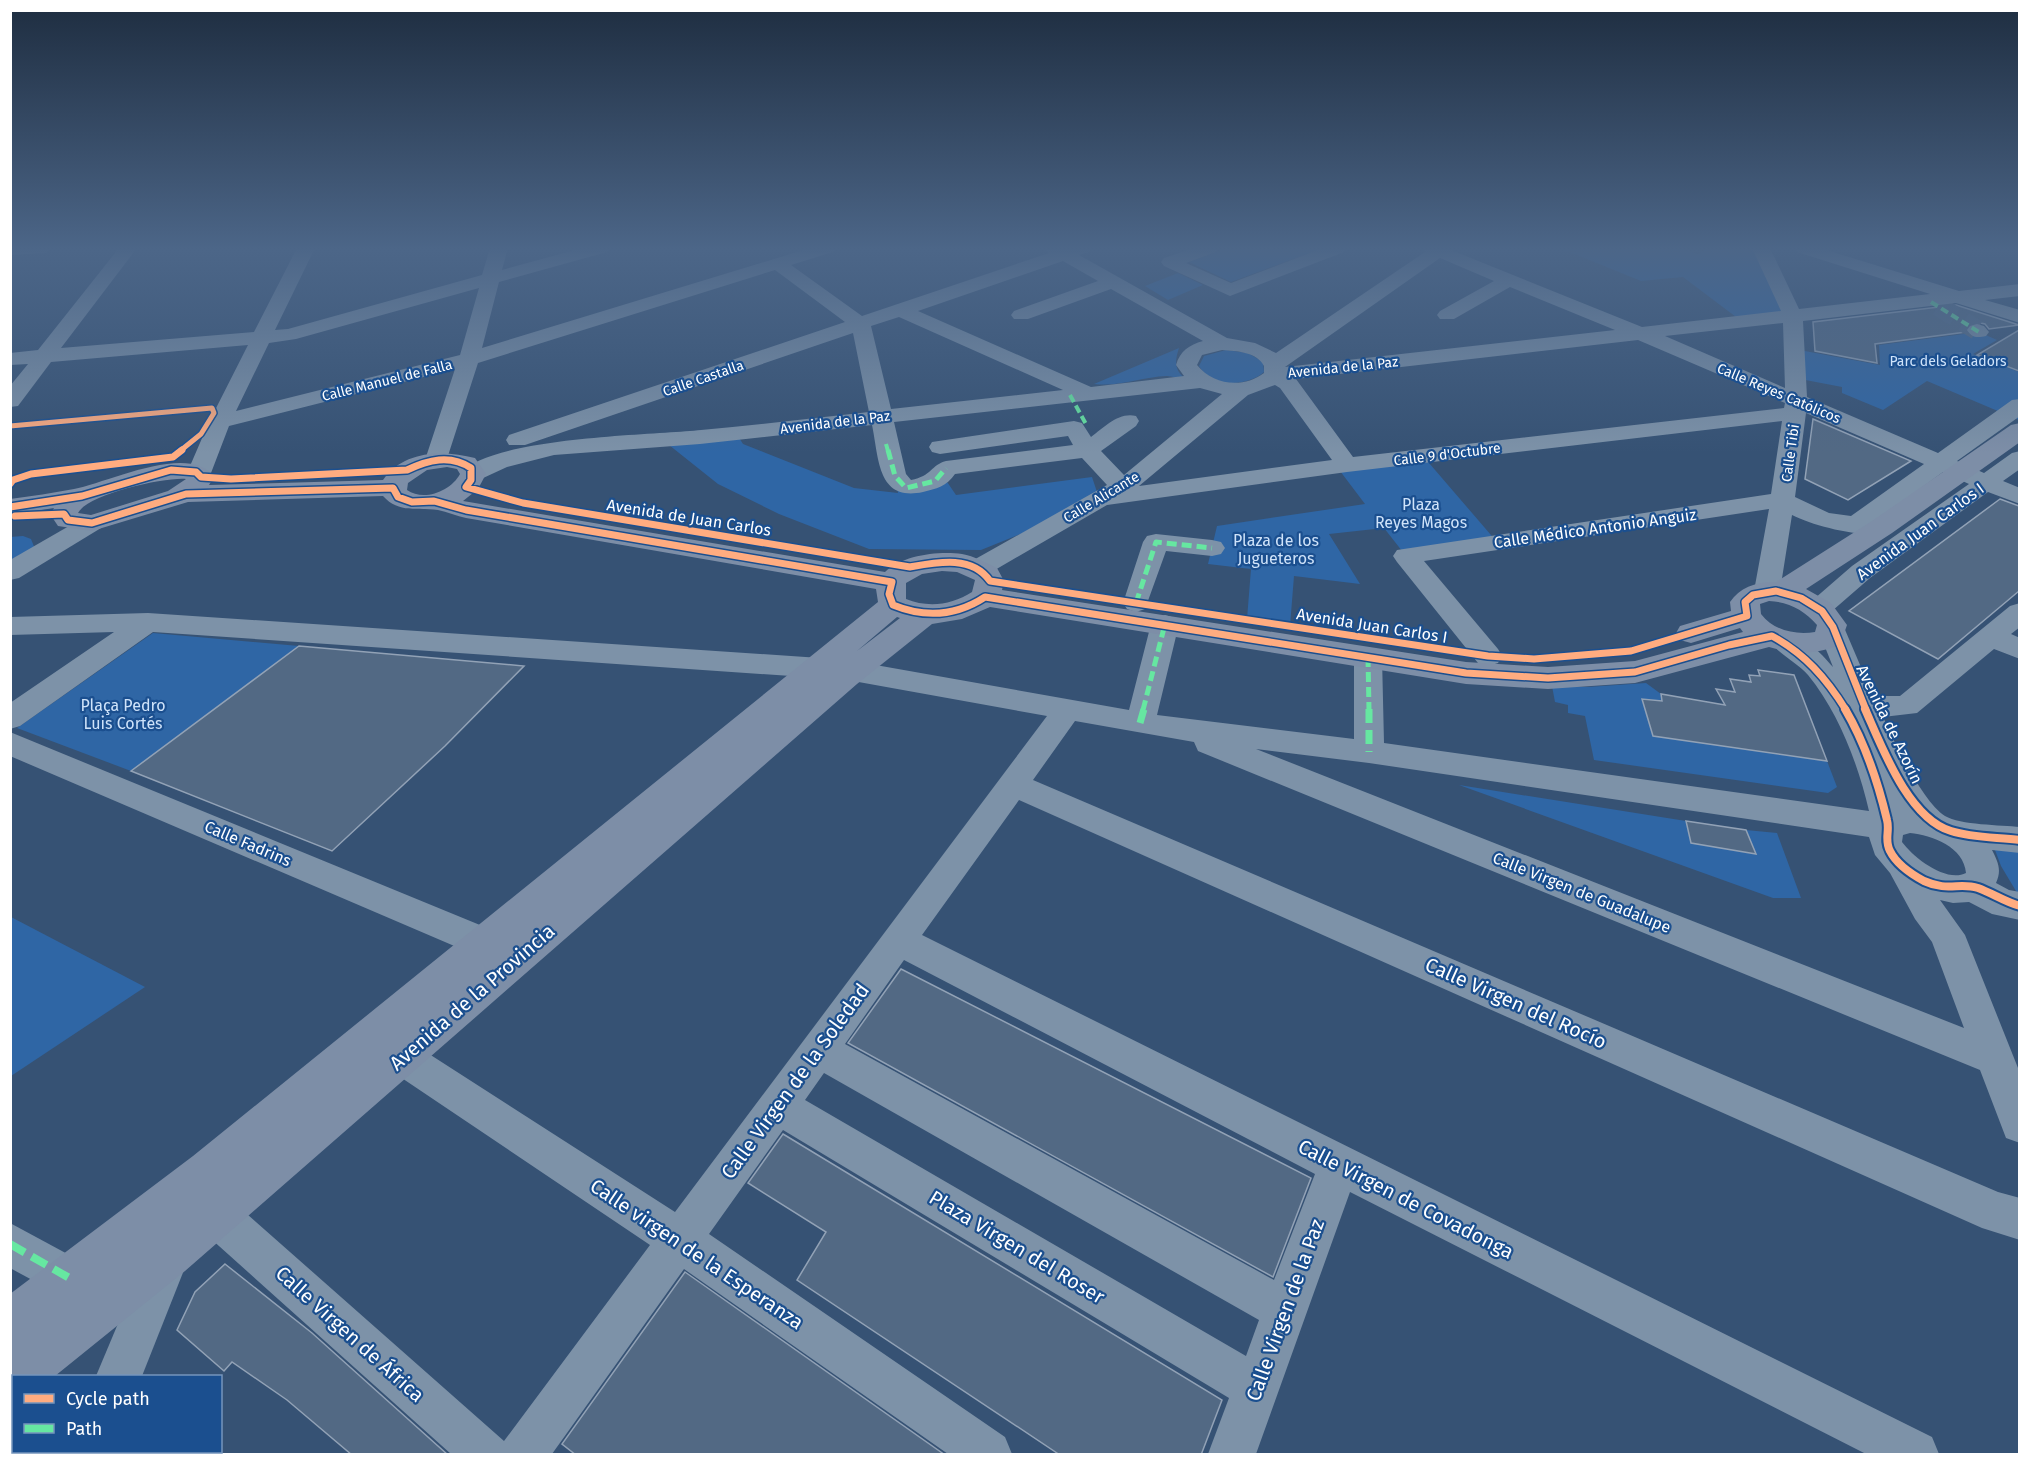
<svg xmlns="http://www.w3.org/2000/svg" width="2030" height="1465" font-family="'Fira Sans',sans-serif">
  <style>
    .green { fill: #2f66a5 }
    .building { fill: #526984; stroke: #92a2b6; stroke-width: 1.5 }
    .lines { fill: none; stroke-linecap: round; stroke-linejoin: round }
    .minor-tunnel { stroke: #546c89; stroke-width: 20; stroke-dasharray: 20 10; stroke-linecap: butt }
    .minor { fill: #7d92a8; fill-rule: evenodd }
    .major { fill: #7d8ea7; fill-rule: evenodd }
    .quiet-far3 { stroke: #66e7a1; stroke-width: 4; stroke-dasharray: 8 4; stroke-linecap: butt }
    .quiet-far2 { stroke: #66e7a1; stroke-width: 5; stroke-dasharray: 10 5; stroke-linecap: butt }
    .quiet-far1 { stroke: #66e7a1; stroke-width: 7; stroke-dasharray: 14 7; stroke-linecap: butt }
    .quiet { stroke: #66e7a1; stroke-width: 8; stroke-dasharray: 17 8; stroke-linecap: butt }
    .cycleway-far2-casing { stroke: #1b4f8f; stroke-width: 8 }
    .cycleway-far1-casing { stroke: #1b4f8f; stroke-width: 10 }
    .cycleway-casing { stroke: #1b4f8f; stroke-width: 12 }
    .cycleway-far2 { stroke: #ffac80; stroke-width: 5 }
    .cycleway-far1 { stroke: #ffac80; stroke-width: 7 }
    .cycleway { stroke: #ffac80; stroke-width: 8 }
    .labels { text-anchor: middle; stroke-width: 4.5; stroke-linejoin: round; paint-order: stroke }
    .far-park-label { font-size: 14px; fill: #cfe3fa; stroke: #1b4f8f }
    .far-street-label { font-size: 14px; fill: #fff; stroke: #1b4f8f }
    .park-label { font-size: 16px; fill: #cfe3fa; stroke: #1b4f8f }
    .street-label { font-size: 16px; fill: #fff; stroke: #1b4f8f }
    .near-street-label { font-size: 20px; fill: #fff; stroke: #1b4f8f }
  </style>
  <rect width="100%" height="100%" fill="#365274"/>
  <g class="green">
    <path d="M1228 248H1323L1231 282 1189 262Z"/>
    <path d="M1560 248H1677L1698 254 1708 248H1754L1793 317 1744 323 1683 277 1641 281Z"/>
    <path d="M1178 273 1203 285 1168 300 1145 286Z"/>
    <path d="M1979 332 1997 340 1973 354 2019 372V420L1927 381 1883 410 1842 393V387L1795 378 1794 349 1880 365 1879 345Z"/>
    <path d="M1179 348C1175 360 1174 370 1185 378 1178 380 1174 376 1167 376 1141 377 1121 387 1094 384Z"/>
    <path d="M1226 350 1248 353 1263 362 1264 372C1247 387 1211 388 1199 366L1204 356Z"/>
    <path d="M736 433 743 444 854 488 898 493 895 476 907 488 943 476 956 495 1092 477 1097 492 1023 533 981 550 869 549 779 514 718 484 664 441Z"/>
    <path d="M1423 456 1497 542 1406 556 1384 528 1329 534 1360 584 1294 576 1290 626 1247 619 1251 569 1208 564 1217 526 1365 504 1337 467Z"/>
    <path d="M23 536 31 539 35 549 11 563 10 537Z"/>
    <path d="M153 633 299 646 131 771 17 728Z"/>
    <path d="M1646 683 1661 694 1662 701 1642 699 1653 736 1827 761 1837 787 1828 793 1594 760 1585 716 1568 713V705L1555 702 1552 686 1588 687Z"/>
    <path d="M1459 785 1686 821 1691 843 1755 854 1746 830 1777 833 1801 898H1773Z"/>
    <path d="M1992 842 2019 846V896L2001 866Z"/>
    <path d="M11 917 145 987 11 1076H10Z"/>
  </g>
  <g class="building">
    <path d="M1956 305 2019 325 1989 329 1985 324 1976 322 1968 325 1966 332 1875 344 1877 363 1815 351 1813 322Z"/>
    <path d="M2019 330V371L1977 355Z"/>
    <path d="M1813 419 1911 461 1848 500 1805 479Z"/>
    <path d="M2000 499 2019 506V591L1938 659 1849 611Z"/>
    <path d="M299 646 524 666 445 746 332 851 131 771Z"/>
    <path d="M1758 670 1794 675 1827 761 1653 736 1642 699 1662 701 1661 694 1725 705 1716 689 1735 692 1730 679 1751 682 1749 675 1760 676Z"/>
    <path d="M1686 821 1746 830 1756 854 1691 843Z"/>
    <path d="M901 969 1311 1178 1273 1277 848 1043Z"/>
    <path d="M783 1134 1222 1400 1201 1455H1060L797 1280 826 1232 748 1183Z"/>
    <path d="M225 1264 312 1333 448 1455H352L287 1400 232 1362 224 1371 177 1330 195 1292Z"/>
    <path d="M685 1272 945 1455H576L562 1444Z"/>
  </g>
  <g class="lines">
    <path class="minor-tunnel" d="M1938 306 1977 330"/>
    <g class="minor">
      <path d="M10 248H54L45 253 10 255Z"/>
      <path d="M119 248H137L61 348 254 332 297 248H315L275 330 288 329 482 275 490 248H508L502 270 582 248H610L607 252 499 282 482 348 810 248H836L833 252 791 265 862 316 1049 253 1044 248H1092L1089 252 1079 255 1227 338 1255 343 1276 353 1425 252 1421 248H1452L1451 250 1642 327 1781 311 1752 248H1770L1799 309 1930 294 1797 252 1794 248H1820L1959 291 2020 284V296L1985 300 2020 310V323L1956 303 1803 321 1807 397 1938 453 2012 400 2020 399V416L1957 461 1984 473 2012 453 2020 451V469L2003 481 2020 488V504L1988 492 1870 578 1832 611 1823 614 1814 611 1810 605 1814 599 1852 566 1969 484 1943 472 1879 519 1891 522 1894 527 1891 532C1865 539 1816 527 1792 515L1780 591 1776 597 1767 600 1758 597 1754 591 1769 509 1424 561 1498 649 1502 656 1498 663 1488 666 1478 663 1397 562 1393 556 1397 550 1771 494 1782 421 1347 472 1107 505 988 574 979 576 970 574 966 568 970 562 1107 485 1082 458 955 474C947 486 936 489 923 492 877 502 879 458 872 425L700 444 554 455 507 467 481 479H465L461 474C487 437 655 435 701 430 757 425 813 418 869 412L853 333 525 445H509L506 440 509 435 845 322 775 270 478 363 445 465H429L425 460 455 369 229 426 211 473 207 478H191L187 473 209 422 248 345 51 362 18 406 10 407V386L28 364 10 365V353L38 350ZM1440 258 1494 281 1440 311 1437 315 1440 319H1454L1510 287 1615 330 1285 367ZM1063 261 1098 281 1014 311 1011 315 1014 319H1028L1111 289 1203 341C1189 345 1180 351 1176 365L1184 376 1091 387 918 311ZM479 288 460 355 236 411 269 343 296 339ZM899 317 1063 390 891 409 871 326ZM1783 323 1785 388 1665 336ZM1638 340 1785 403 1784 408 1353 457 1296 379ZM1222 350C1237 351 1257 352 1264 366V373C1243 389 1213 385 1197 365L1202 355ZM1275 385 1280 388 1332 460 1139 486 1248 395ZM1200 388 1222 394 1124 475 1101 451 1136 426 1139 421 1136 416C1118 412 1105 427 1091 437L1082 423 1074 421 932 442 929 447 932 452 940 454 1068 436 1073 445 946 461C931 465 932 476 911 480L906 474 894 422ZM1806 413 1924 464 1851 516 1829 513 1795 497Z"/>
      <path d="M1194 248H1219L1216 252 1186 263 1231 283 1323 248H1347L1344 252 1230 296 1164 266 1161 262 1164 258Z"/>
      <path d="M1977 324 1984 326 1989 332 1986 336C1977 338 1972 338 1967 330L1970 326Z"/>
      <path d="M92 515 101 518 104 523 101 528 19 578 10 580V560L83 518Z"/>
      <path d="M1156 534 1212 540 1221 542 1225 548 1221 554 1212 556 1166 551 1145 609 1136 612 1127 609 1123 603 1143 542 1147 536Z"/>
      <path d="M2020 603V627L2011 634 2020 638V659L1994 649 1917 713 1883 717C1894 742 1922 801 1945 816 1960 825 2001 825 2020 827V853L1992 850C1998 862 2002 870 1996 883L2009 890 2020 892V920L1992 914 1969 902 1953 903 1940 900 1965 935 2020 1073V1143L2006 1138 1980 1070 1198 751 1194 742 1075 721 1033 780 1998 1192 2020 1198V1240L1982 1228 1019 800 922 935 1932 1437 1939 1454H1866L1350 1192 1256 1454H1208L1229 1398 783 1130 709 1234 1005 1437 1012 1454H948L684 1269 552 1454H451L200 1229 194 1214 200 1199 215 1193 230 1199 504 1441 650 1245 372 1058 366 1046 372 1034 385 1029 398 1034 675 1212 1047 716 853 681 843 678 839 671 843 664 853 661 1129 710 1151 624 1155 618 1165 615 1175 618 1179 624 1157 715 1354 739V657L1358 650 1368 647 1378 650 1382 657 1384 743 1869 811C1858 764 1839 713 1808 675 1797 662 1779 655 1770 641L1774 634C1798 628 1818 650 1833 667L1819 632 1823 625 1833 623 1843 625 1872 693 1885 696H1900L2010 606ZM1256 749 1369 763 1869 837 1875 855 1890 873 1915 919 1932 942 1964 1028ZM1910 833C1932 835 1964 847 1966 873 1946 883 1914 858 1902 842L1903 835ZM904 960 1315 1174 1274 1280 845 1044ZM824 1073 1259 1320 1246 1356 805 1100Z"/>
      <path d="M148 613 820 658 830 661 834 668 830 675 820 678 153 632 20 726 10 729V703L114 632 10 635V617Z"/>
      <path d="M10 732 497 932 514 943 519 954 514 965C496 971 487 964 473 954L10 756Z"/>
      <path d="M10 1223 86 1264 93 1279 86 1294 71 1301 10 1268Z"/>
      <path d="M166 1238 181 1245 188 1260 142 1376H96L151 1245Z"/>
      <path d="M59 1452H107L106 1454H58Z"/>
    </g>
    <path class="major" d="M2020 423V442L1892 533 1806 589 1831 603 1847 625 1840 645C1815 655 1795 654 1769 647L1635 683 1548 689 1466 684 990 607 962 619 932 624 857 684 185 1271 55 1376H14V1400L10 1399V1294L193 1156 878 602 876 589 466 518C457 516 447 512 438 510 418 507 399 514 383 496L188 502 92 531 58 526 50 514 54 508 10 515V499C32 496 53 493 74 489 107 483 190 442 214 477L209 485 383 480C404 450 443 450 475 458L486 474 478 489 463 501 469 502 885 572C903 555 938 551 962 554 974 556 986 563 997 568L1004 581 1002 590 1466 662 1548 667 1635 661 1743 632 1740 628 1691 643 1680 640 1676 633 1680 626 1731 611 1730 602C1740 587 1758 581 1776 582L1872 521 2011 425ZM447 467 457 469 460 474C451 491 424 502 407 490L408 483 427 470ZM186 479 168 491 91 515 78 513C88 494 165 477 186 479ZM942 571 957 572 975 580 972 592C952 605 928 608 906 599V583L922 574ZM1769 601C1789 602 1804 610 1817 625L1815 632C1796 635 1774 631 1761 614L1760 604ZM897 617 900 618 857 651Z"/>
    <g class="quiet-far3">
      <path d="M1931 302 1979 332"/>
      <path d="M1070 395 1087 426"/>
      <path d="M886 444 888 451"/>
    </g>
    <g class="quiet-far2">
      <path d="M888 450 895 476 906 488 935 481 946 468"/>
      <path d="M1136 603 1156 542 1212 548"/>
      <path d="M1368 657 1369 710"/>
      <path d="M1143 710 1165 624"/>
    </g>
    <g class="quiet-far1">
      <path d="M1369 709V752"/>
      <path d="M1140 723 1144 709"/>
    </g>
    <path class="quiet" d="M10 1244 71 1279"/>
    <g class="cycleway-far2-casing">
      <path id="cycleway-far2" d="M10 426 212 408 214 413 201 434 180 451"/>
    </g>
    <g class="cycleway-far1-casing">
      <g id="cycleway-far1">
        <path d="M10 484 13 480 31 474 173 457 182 450"/>
        <path d="M10 507 82 496 171 470 196 472 201 477 231 479 407 470C428 460 450 454 471 468V480L466 487 523 503 910 567C938 562 972 555 990 581L1488 656 1534 659 1631 651 1747 616 1745 602 1753 595 1776 591 1801 598 1822 611 1833 627 1866 710"/>
        <path d="M15 516 64 514 68 520 92 523 186 494 393 488 398 497 412 502 434 501 466 510 892 582 889 594 893 605C925 618 956 616 985 597L1466 673 1548 678 1635 672 1729 645 1772 636C1805 654 1826 678 1846 710"/>
      </g>
    </g>
    <g class="cycleway-casing">
      <g id="cycleway">
        <path d="M1845 709C1865 743 1878 782 1887 820 1890 831 1884 840 1890 851 1897 865 1911 874 1924 881 1948 892 1959 882 1978 888 1992 893 2005 902 2020 906"/>
        <path d="M1865 709C1882 747 1908 818 1951 831 1973 838 1997 837 2020 840"/>
      </g>
    </g>
    <use href="#cycleway-far2" class="cycleway-far2"/>
    <use href="#cycleway-far1" class="cycleway-far1"/>
    <use href="#cycleway" class="cycleway"/>
  </g>
  <linearGradient id="sky" x2="0" y2="1"><stop stop-color="#1e2d40"/><stop offset="0.55" stop-color="#4c6688"/><stop offset="1" stop-color="#4c6688" stop-opacity="0"/></linearGradient>
  <rect width="2030" height="453" fill="url(#sky)"/>
  <g class="labels">
    <g class="far-park-label">
      <text x="1948" y="366">Parc dels Geladors</text>
    </g>
    <g class="far-street-label">
      <text transform="translate(1343 367) rotate(-6)" y="5">Avenida de la Paz</text>
      <text transform="translate(703 378) rotate(-19)" y="5">Calle Castalla</text>
      <text transform="translate(387 380) rotate(-14)" y="5">Calle Manuel de Falla</text>
      <text transform="translate(1779 393) rotate(23)" y="5">Calle Reyes Católicos</text>
      <text transform="translate(835 422) rotate(-7)" y="5">Avenida de la Paz</text>
      <text transform="translate(1790 453) rotate(-82)" y="5">Calle Tibi</text>
      <text transform="translate(1447 454) rotate(-7)" y="5">Calle 9 d'Octubre</text>
      <text transform="translate(1101 497) rotate(-31)" y="5">Calle Alicante</text>
    </g>
    <g class="park-label">
      <text x="1421" y="510">Plaza<tspan x="1421" dy="18">Reyes Magos</tspan></text>
      <text x="1276" y="546">Plaza de los<tspan x="1276" dy="18">Jugueteros</tspan></text>
      <text x="123" y="711">Plaça Pedro<tspan x="123" dy="18">Luis Cortés</tspan></text>
    </g>
    <g class="street-label">
      <text transform="translate(689 517) rotate(9)" y="6">Avenida de Juan Carlos</text>
      <text transform="translate(1595 528) rotate(-8)" y="6">Calle Médico Antonio Anguiz</text>
      <text transform="translate(1920 531) rotate(-36)" y="6">Avenida Juan Carlos I</text>
      <text transform="translate(1372 625) rotate(9)" y="6">Avenida Juan Carlos I</text>
      <text transform="translate(1890 724) rotate(64)" y="6">Avenida de Azorín</text>
      <text transform="translate(248 843) rotate(23)" y="6">Calle Fadrins</text>
      <text transform="translate(1582 892) rotate(22)" y="6">Calle Virgen de Guadalupe</text>
    </g>
    <g class="near-street-label">
      <text transform="translate(472 997) rotate(-41)" y="7">Avenida de la Provincia</text>
      <text transform="translate(1516 1003) rotate(24)" y="7">Calle Virgen del Rocío</text>
      <text transform="translate(795 1081) rotate(-54)" y="7">Calle Virgen de la Soledad</text>
      <text transform="translate(1406 1199) rotate(27)" y="7">Calle Virgen de Covadonga</text>
      <text transform="translate(1017 1247) rotate(31)" y="7">Plaza Virgen del Roser</text>
      <text transform="translate(697 1254) rotate(34)" y="7">Calle virgen de la Esperanza</text>
      <text transform="translate(1285 1310) rotate(-70)" y="7">Calle Virgen de la Paz</text>
      <text transform="translate(350 1334) rotate(42)" y="7">Calle Virgen de África</text>
    </g>
  </g>
  <rect width="2030" height="1465" fill="none" stroke="#ffffff" stroke-width="24"/>
  <rect x="12" y="1375" width="210" height="78" fill="#1b4f8f" stroke="#7695bc" stroke-width="1.5"/>
  <rect x="24" y="1394" width="30" height="9" fill="#ffac80" stroke="#7695bc" stroke-width="1.5"/>
  <text x="66" y="1405" font-size="18" fill="#ffffff">Cycle path</text>
  <rect x="24" y="1424" width="30" height="9" fill="#66e7a1" stroke="#7695bc" stroke-width="1.5"/>
  <text x="66" y="1435" font-size="18" fill="#ffffff">Path</text>
</svg>
